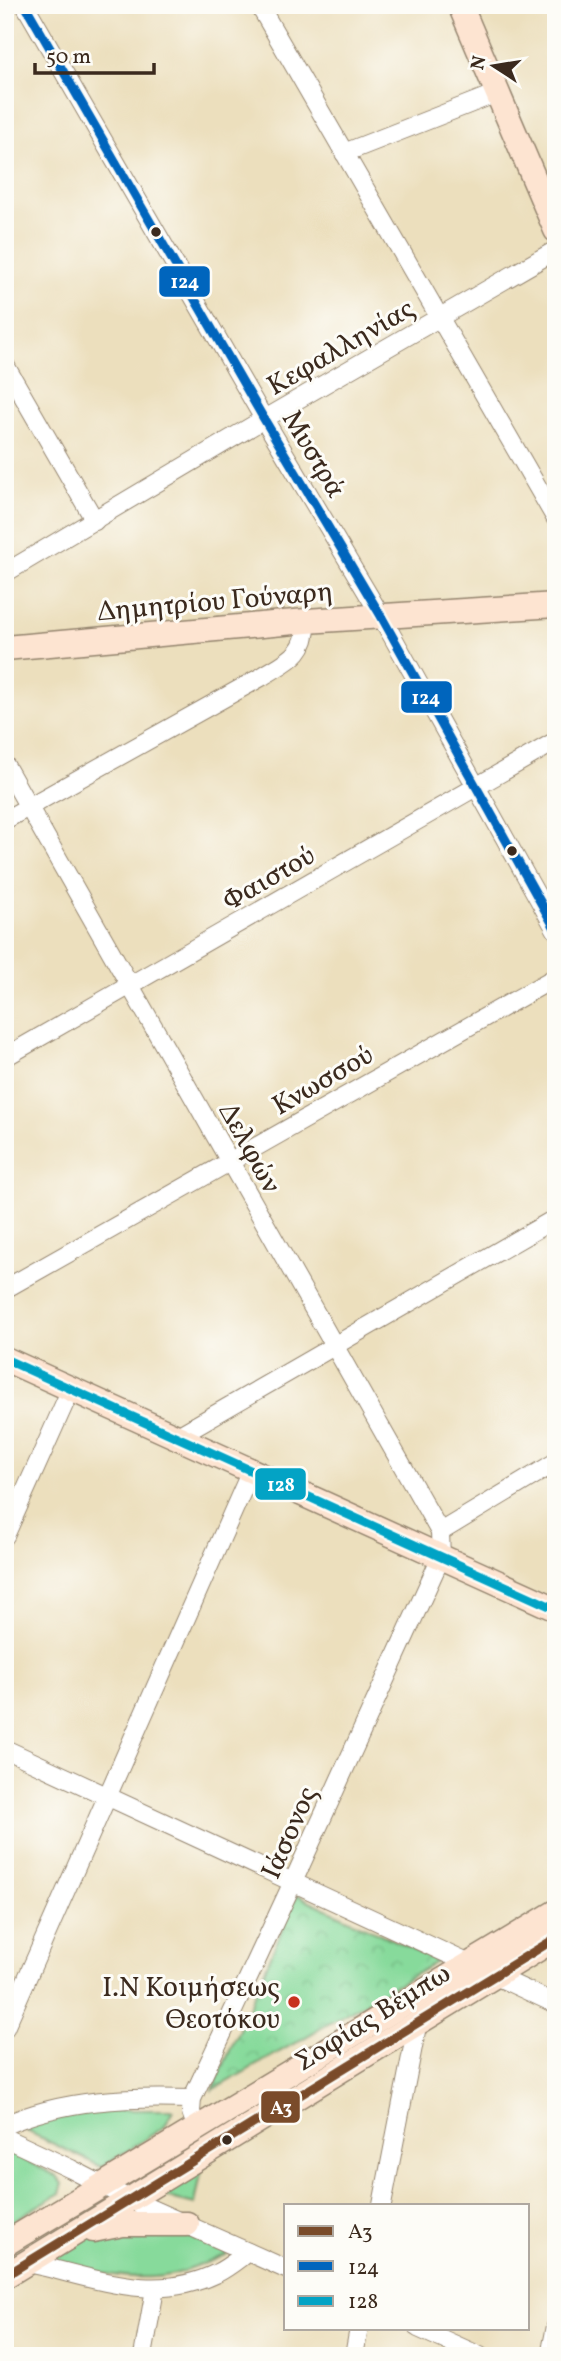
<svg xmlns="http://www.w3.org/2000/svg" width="561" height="2361" font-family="Vollkorn,serif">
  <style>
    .green { fill: #87da9b; stroke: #61825c; stroke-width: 2 }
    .park { fill: url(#park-crowns); stroke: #61825c; stroke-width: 2 }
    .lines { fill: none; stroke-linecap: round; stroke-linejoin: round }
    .street-casing { stroke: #94846e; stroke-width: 20 }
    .secondary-casing { stroke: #94846e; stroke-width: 27 }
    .street { stroke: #fff; stroke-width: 18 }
    .secondary { stroke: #fde4d1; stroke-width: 24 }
    .bus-1-casing { stroke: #fdfcf7; stroke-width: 14 }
    .bus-2-casing { stroke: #fdfcf7; stroke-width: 14 }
    .bus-3-casing { stroke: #fdfcf7; stroke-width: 14 }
    .bus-1 { stroke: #7a4b2a; stroke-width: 9 }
    .bus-2 { stroke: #0065bd; stroke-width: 9 }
    .bus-3 { stroke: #03a3c5; stroke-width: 9 }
    .bus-dot { fill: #3b2a1e; stroke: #fdfcf7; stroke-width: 2.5 }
    .poi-dot { fill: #c8321e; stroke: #fdfcf7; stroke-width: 2.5 }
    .labels { text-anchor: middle; stroke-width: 6; stroke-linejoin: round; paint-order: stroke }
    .street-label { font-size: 28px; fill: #3b2a1e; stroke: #fdfcf7 }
    .poi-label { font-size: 28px; fill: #3b2a1e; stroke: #fdfcf7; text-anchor: end }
    .line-badge { stroke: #fdfcf7; stroke-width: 2.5 }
    .badge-label { font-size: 19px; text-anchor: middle; font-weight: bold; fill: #fff }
  </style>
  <defs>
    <pattern id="park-crowns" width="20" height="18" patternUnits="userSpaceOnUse" patternTransform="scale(1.75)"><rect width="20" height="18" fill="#87da9b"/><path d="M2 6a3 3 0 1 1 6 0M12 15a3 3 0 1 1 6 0" fill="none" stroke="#75bb85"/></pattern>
  </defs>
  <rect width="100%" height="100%" fill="#fdfcf7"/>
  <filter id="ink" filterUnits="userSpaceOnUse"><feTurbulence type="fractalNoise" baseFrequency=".0143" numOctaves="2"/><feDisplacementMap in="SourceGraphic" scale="14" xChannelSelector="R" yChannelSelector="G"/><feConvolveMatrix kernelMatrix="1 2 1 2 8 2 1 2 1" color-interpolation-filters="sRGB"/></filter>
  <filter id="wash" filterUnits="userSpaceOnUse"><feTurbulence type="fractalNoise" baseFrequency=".00686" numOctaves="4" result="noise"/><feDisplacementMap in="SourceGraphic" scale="28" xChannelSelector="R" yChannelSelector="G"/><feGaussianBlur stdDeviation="1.57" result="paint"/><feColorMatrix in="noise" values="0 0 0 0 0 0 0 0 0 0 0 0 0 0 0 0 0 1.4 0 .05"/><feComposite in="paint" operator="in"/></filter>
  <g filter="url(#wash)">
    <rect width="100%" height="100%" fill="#ecdfbd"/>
    <g class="green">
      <path d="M111 2110H174L164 2127 102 2167 20 2128 45 2119Z"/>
      <path d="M5 2150 57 2176 63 2184 60 2193 5 2225Z"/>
      <path d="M203 2163 195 2204 154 2194Z"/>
      <path d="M87 2235H185L227 2250 226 2255C202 2264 179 2276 153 2277 120 2279 83 2269 50 2264L46 2260Z"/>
    </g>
    <path class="park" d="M297 1895 438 1961 213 2090Z"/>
  </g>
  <g filter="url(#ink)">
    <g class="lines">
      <g class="street-casing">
        <g id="street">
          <path d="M25 5 264 419 381 616 556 930"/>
          <path d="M259 5 556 519"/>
          <path d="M344 153 497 93"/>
          <path d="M5 365 95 521"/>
          <path d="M5 573 264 419 556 250"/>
          <path d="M5 765 440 1532 441 1557 293 1882 192 2099 191 2112 197 2129"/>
          <path d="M5 820 263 676C287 661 308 654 306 621"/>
          <path d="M5 1057 556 741"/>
          <path d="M5 1289 556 977"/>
          <path d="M176 1437 556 1218"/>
          <path d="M440 1532 556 1462"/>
          <path d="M5 1536 71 1389"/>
          <path d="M5 1749 556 2004"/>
          <path d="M5 2028 251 1471"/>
          <path d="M5 2125C64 2099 129 2097 192 2099"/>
          <path d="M5 2138 71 2169 131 2200 286 2269"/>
          <path d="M382 2205 418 2021"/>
          <path d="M27 2263C92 2276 152 2305 217 2273 228 2268 238 2259 248 2252"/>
          <path d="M418 2328 480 2356"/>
          <path d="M143 2356 155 2289"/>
          <path d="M354 2356 359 2328"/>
          <path d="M550 2356 556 2326"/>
        </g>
      </g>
      <g class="secondary-casing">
        <g id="secondary">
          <path d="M460 5 556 230"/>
          <path d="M5 648 306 621 556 605"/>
          <path d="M5 1359 556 1609"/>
          <path d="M93 2230 123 2224H187"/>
          <path d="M5 2244 556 1912"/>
          <path d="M5 2276 556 1938"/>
        </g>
      </g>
      <use href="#street" class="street"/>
      <use href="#secondary" class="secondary"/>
      <g class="bus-1-casing">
        <path id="bus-1" d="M5 2276 556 1938"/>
      </g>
      <g class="bus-2-casing">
        <path id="bus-2" d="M25 5 264 419 381 616 556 930"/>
      </g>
      <g class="bus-3-casing">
        <path id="bus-3" d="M5 1359 556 1609"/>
      </g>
      <use href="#bus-1" class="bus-1"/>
      <use href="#bus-2" class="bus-2"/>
      <use href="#bus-3" class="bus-3"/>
    </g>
  </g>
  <g class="bus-dot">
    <circle cx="156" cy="232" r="6"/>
    <circle cx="512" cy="851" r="6"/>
    <circle cx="227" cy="2140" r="6"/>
  </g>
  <circle class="poi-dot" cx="294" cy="2002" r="7"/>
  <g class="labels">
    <g class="street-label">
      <text transform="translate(340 346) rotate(-30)" y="10">Κεφαλληνίας</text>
      <text transform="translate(315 453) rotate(59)" y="10">Μυστρά</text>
      <text transform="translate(215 600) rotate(-5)" y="10">Δημητρίου Γούναρη</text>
      <text transform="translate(268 877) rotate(-30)" y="10">Φαιστού</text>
      <text transform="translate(322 1079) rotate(-30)" y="10">Κνωσσού</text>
      <text transform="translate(251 1147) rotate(61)" y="10">Δελφών</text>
      <text transform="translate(288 1832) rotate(-66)" y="10">Ιάσονος</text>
      <text transform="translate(372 2016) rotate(-32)" y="10">Σοφίας Βέμπω</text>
    </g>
    <g class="poi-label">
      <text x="280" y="1996">Ι.Ν Κοιμήσεως<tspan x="280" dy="32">Θεοτόκου</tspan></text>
    </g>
  </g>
  <g class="line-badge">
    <rect x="158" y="265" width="53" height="33" rx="7" fill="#0065bd"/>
    <rect x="400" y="680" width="53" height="34" rx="7" fill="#0065bd"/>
    <rect x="254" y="1467" width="53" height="34" rx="7" fill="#03a3c5"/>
    <rect x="260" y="2090" width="41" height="34" rx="7" fill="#7a4b2a"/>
  </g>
  <g class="badge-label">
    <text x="185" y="288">124</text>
    <text x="426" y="704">124</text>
    <text x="281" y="1491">128</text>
    <text x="281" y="2114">Α3</text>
  </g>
  <rect width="561" height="2361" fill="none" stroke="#fdfcf7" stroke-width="28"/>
  <rect x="284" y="2204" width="245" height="126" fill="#fdfcf7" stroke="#afa8a0" stroke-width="2"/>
  <rect x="298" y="2226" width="35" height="10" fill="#7a4b2a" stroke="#afa8a0" stroke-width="2"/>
  <text x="348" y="2238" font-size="21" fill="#3b2a1e">Α3</text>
  <rect x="298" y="2261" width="35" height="10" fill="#0065bd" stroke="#afa8a0" stroke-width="2"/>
  <text x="348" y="2274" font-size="21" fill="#3b2a1e">124</text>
  <rect x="298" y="2296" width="35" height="10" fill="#03a3c5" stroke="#afa8a0" stroke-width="2"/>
  <text x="348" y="2308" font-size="21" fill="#3b2a1e">128</text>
  <g transform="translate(494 66) rotate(282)" stroke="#fdfcf7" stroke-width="5" paint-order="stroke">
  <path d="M0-5L12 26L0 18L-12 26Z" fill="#3b2a1e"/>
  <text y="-10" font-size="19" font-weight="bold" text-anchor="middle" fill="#3b2a1e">N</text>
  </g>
  <path d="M35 63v10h119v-10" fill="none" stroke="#3b2a1e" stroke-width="3.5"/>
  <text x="46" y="63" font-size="21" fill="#3b2a1e" stroke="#fdfcf7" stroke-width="5" paint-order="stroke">50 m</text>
</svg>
